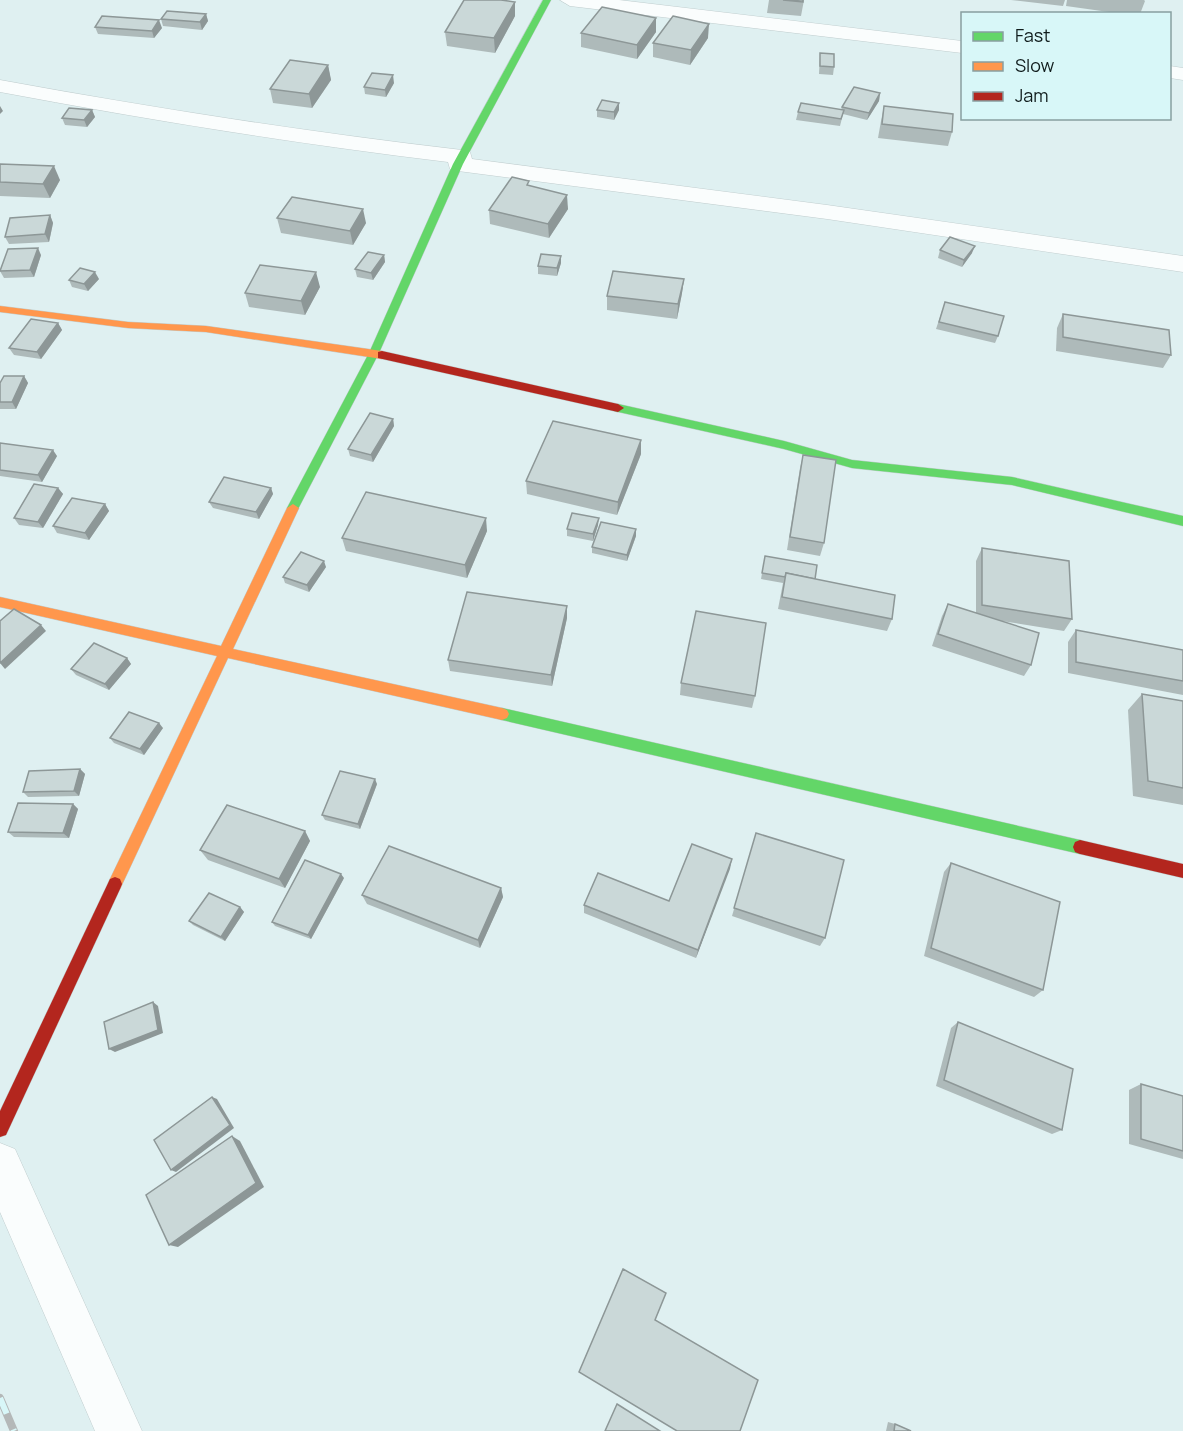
<svg xmlns="http://www.w3.org/2000/svg" width="1183" height="1431" font-family="Manrope,sans-serif">
  <style>
    .lines { fill: none; stroke-linecap: round; stroke-linejoin: round }
    .street-casing { stroke: #c0cdce; stroke-width: 1 }
    .fast-casing { stroke: #c0cdce; stroke-width: 1 }
    .slow-casing { stroke: #c0cdce; stroke-width: 1 }
    .jam-casing { stroke: #c0cdce; stroke-width: 1 }
    .street { fill: #fafdfd; fill-rule: evenodd }
    .fast { fill: #63d668; fill-rule: evenodd }
    .slow { fill: #ff974d; fill-rule: evenodd }
    .jam { fill: #b3261e; fill-rule: evenodd }
    .rail-casing { stroke: #b4b8b8; stroke-width: 8 }
    .rail { stroke: #d8f7f8; stroke-width: 6; stroke-dasharray: 17; stroke-linecap: butt }
    .wall { fill: #aebaba }
    .shaded-wall { fill: #8d9797 }
    .building { fill: #cad8d8; stroke: #8d9797; stroke-width: 1.5 }
  </style>
  <rect width="100%" height="100%" fill="#dff0f1"/>
  <g class="lines">
    <g class="street-casing">
      <g id="street">
        <path d="M560 0H619L962 41V53L570 6Z"/>
        <path d="M1170 66 1183 68V80L1170 78Z"/>
        <path d="M0 80C153 108 307 132 462 150L470 152 472 159 827 205 1183 256V272L827 219 458 171 450 169 448 162C298 144 149 120 0 92Z"/>
        <path d="M0 1143 15 1149 142 1431H95L0 1212Z"/>
      </g>
    </g>
    <g class="fast-casing">
      <g id="fast">
        <path d="M543 0H551L463 164 379 353 297 511H289L287 508 369 353 453 164Z"/>
        <path d="M618 404 784 441 852 460 1012 477 1183 516V526L1012 485 852 468 784 449 614 411 612 408Z"/>
        <path d="M502 708 1080 840 1085 842 1087 847 1085 852 1080 854 502 720 497 718 495 714 497 710Z"/>
      </g>
    </g>
    <g class="slow-casing">
      <g id="slow">
        <path d="M0 306 128 322 206 326 382 351 387 355 382 359 206 332 128 328 0 312Z"/>
        <path d="M293 504 299 508 233 649 502 708 507 710 509 714 507 718 502 720 228 658 120 889 115 891 110 889 108 884 110 879 217 656 0 607V597L221 646 287 508Z"/>
      </g>
    </g>
    <g class="jam-casing">
      <g id="jam">
        <path d="M382 351 618 404 624 408 618 412 378 358V352Z"/>
        <path d="M1080 840 1183 864V878L1080 854 1075 852 1073 847 1075 842Z"/>
        <path d="M115 877 120 879 122 884 120 889 6 1135 0 1137V1111L110 879Z"/>
      </g>
    </g>
    <use href="#street" class="street"/>
    <use href="#fast" class="fast"/>
    <use href="#slow" class="slow"/>
    <use href="#jam" class="jam"/>
    <g class="rail-casing">
      <path id="rail" d="M0 1398 14 1431"/>
    </g>
    <use href="#rail" class="rail"/>
  </g>
  <g class="wall">
    <path d="M769 0H804L801 16 767 13Z"/>
    <path d="M1011 0H1065L1063 6Z"/>
    <path d="M1067 0H1144L1145 1 1140 14H1123L1066 6Z"/>
    <path d="M515 2V16L495 53 447 46 445 32Z"/>
    <path d="M206 14 208 21 202 30 163 26 161 19Z"/>
    <path d="M656 18V32L637 59 581 47V33Z"/>
    <path d="M95 27 162 28 154 38 98 34Z"/>
    <path d="M708 38 690 65 653 57V43Z"/>
    <path d="M820 53 834 67 833 75 819 74Z"/>
    <path d="M328 65 331 80 312 108 273 103 270 89Z"/>
    <path d="M394 83 386 97 365 94 364 87Z"/>
    <path d="M880 93 879 101 867 120 843 114 840 126 796 120 798 112 841 110 842 107Z"/>
    <path d="M884 106 952 132 948 146 878 138 881 121Z"/>
    <path d="M92 110 95 117 87 127 65 125 62 118Z"/>
    <path d="M597 110H619L614 120 597 117Z"/>
    <path d="M0 164 60 180 50 198 0 196Z"/>
    <path d="M568 209 549 238 490 224 489 210Z"/>
    <path d="M50 215 53 223 49 242 9 244 5 237Z"/>
    <path d="M277 218 366 223 353 245 281 233Z"/>
    <path d="M940 250 972 253 962 267 938 258Z"/>
    <path d="M41 255 34 277 4 278 0 271Z"/>
    <path d="M384 255 385 262 373 280 357 277 355 269Z"/>
    <path d="M561 256V263L557 276 538 274V266Z"/>
    <path d="M99 279 88 291 72 287 69 280Z"/>
    <path d="M684 279 682 293 677 319 607 310V296Z"/>
    <path d="M320 287 305 315 249 307 245 293Z"/>
    <path d="M945 302 998 336 995 343 936 329Z"/>
    <path d="M1063 314 1171 355 1163 368 1056 351 1057 328Z"/>
    <path d="M58 323 62 330 41 359 14 355 9 348Z"/>
    <path d="M24 376 28 383 16 409H0V383Z"/>
    <path d="M393 419 394 426 373 462 350 456 348 449Z"/>
    <path d="M0 443 57 456 42 482 0 476Z"/>
    <path d="M641 454 617 515 527 494 526 481Z"/>
    <path d="M803 455 824 543 820 556 787 550 800 468Z"/>
    <path d="M58 488 63 494 43 528 19 525 14 518Z"/>
    <path d="M271 488 273 494 259 519 213 508 209 502Z"/>
    <path d="M105 504 109 511 89 540 57 533 53 526Z"/>
    <path d="M598 525 593 541 567 536V529Z"/>
    <path d="M636 529V536L627 561 592 553V547Z"/>
    <path d="M487 531 467 578 346 551 342 538Z"/>
    <path d="M982 548 1072 619 1064 631 1002 621 1031 665 1024 676 932 646 942 616 948 604 976 613V561Z"/>
    <path d="M765 556 815 579 892 619 887 631 778 609 783 583 761 579Z"/>
    <path d="M326 567 309 592 285 583 283 577Z"/>
    <path d="M567 606V618L552 686 450 671 448 660Z"/>
    <path d="M1076 630 1183 650V695L1068 673V642Z"/>
    <path d="M127 658 131 664 109 690 76 675 71 669Z"/>
    <path d="M681 683 755 696 752 708 680 695Z"/>
    <path d="M1142 694 1183 701V805L1133 796 1128 710Z"/>
    <path d="M163 728 144 755 114 743 110 738Z"/>
    <path d="M80 769 85 774 79 796 28 797 23 792Z"/>
    <path d="M377 784 360 829 325 820 322 815Z"/>
    <path d="M73 804 78 809 69 838 14 837 8 832Z"/>
    <path d="M305 831 310 841 285 888 208 860 200 850Z"/>
    <path d="M756 833 825 938 820 946 732 916Z"/>
    <path d="M732 859 696 958 584 913V905L669 901Z"/>
    <path d="M951 863 1043 990 1034 997 924 956 944 872Z"/>
    <path d="M344 878 311 939 275 926 272 922Z"/>
    <path d="M501 888 503 897 480 948 367 904 362 895Z"/>
    <path d="M240 907 244 912 225 941 193 925 189 921Z"/>
    <path d="M958 1022 1062 1130 1052 1134 936 1086 951 1028Z"/>
    <path d="M1141 1084 1183 1096V1159L1129 1144V1090Z"/>
    <path d="M888 1422 895 1424 911 1431H886Z"/>
  </g>
  <g class="shaded-wall">
    <path d="M515 2V16L495 53 494 38Z"/>
    <path d="M206 14 208 21 202 30 200 22Z"/>
    <path d="M656 18V32L637 59V45Z"/>
    <path d="M159 20 162 28 154 38 152 31Z"/>
    <path d="M709 24 708 38 690 65 691 50Z"/>
    <path d="M328 65 331 80 312 108 309 94Z"/>
    <path d="M393 75 394 83 386 97 385 90Z"/>
    <path d="M880 93 879 101 867 120 869 113Z"/>
    <path d="M619 103V110L614 120V112Z"/>
    <path d="M0 106 3 111 0 114Z"/>
    <path d="M92 110 95 117 87 127 84 120Z"/>
    <path d="M54 166 60 180 50 198 43 184Z"/>
    <path d="M567 195 568 209 549 238 548 224Z"/>
    <path d="M363 209 366 223 353 245 350 231Z"/>
    <path d="M50 215 53 223 49 242 45 234Z"/>
    <path d="M975 246 972 253 962 267 964 260Z"/>
    <path d="M38 248 41 255 34 277 30 270Z"/>
    <path d="M384 255 385 262 373 280 371 273Z"/>
    <path d="M561 256V263L557 276V268Z"/>
    <path d="M95 272 99 279 88 291 84 284Z"/>
    <path d="M316 272 320 287 305 315 301 301Z"/>
    <path d="M684 279 682 293 677 319 678 304Z"/>
    <path d="M58 323 62 330 41 359 37 352Z"/>
    <path d="M24 376 28 383 16 409 12 402Z"/>
    <path d="M393 419 394 426 373 462 371 455Z"/>
    <path d="M641 440V454L617 515 618 502Z"/>
    <path d="M53 450 57 456 42 482 38 475Z"/>
    <path d="M58 488 63 494 43 528 38 522Z"/>
    <path d="M271 488 273 494 259 519 256 512Z"/>
    <path d="M105 504 109 511 89 540 85 533Z"/>
    <path d="M486 518 487 531 467 578 465 565Z"/>
    <path d="M599 518 598 525 593 541V534Z"/>
    <path d="M636 529V536L627 561V555Z"/>
    <path d="M324 561 326 567 309 592 307 585Z"/>
    <path d="M567 606V618L552 686 551 675Z"/>
    <path d="M41 625 46 631 5 669 0 663Z"/>
    <path d="M127 658 131 664 109 690 105 684Z"/>
    <path d="M159 723 163 728 144 755 140 749Z"/>
    <path d="M80 769 85 774 79 796 74 791Z"/>
    <path d="M375 779 377 784 360 829 358 824Z"/>
    <path d="M73 804 78 809 69 838 63 833Z"/>
    <path d="M305 831 310 841 285 888 279 879Z"/>
    <path d="M732 859 730 869 696 958 698 950Z"/>
    <path d="M341 874 344 878 311 939 308 935Z"/>
    <path d="M501 888 503 897 480 948 478 940Z"/>
    <path d="M240 907 244 912 225 941 221 937Z"/>
    <path d="M153 1002 158 1006 163 1033 115 1052 109 1049Z"/>
    <path d="M212 1097 217 1099 234 1128 176 1172 171 1170Z"/>
    <path d="M232 1136 240 1141 264 1187 178 1247 169 1245Z"/>
  </g>
  <g class="building">
    <path d="M464 0H501L515 2 494 38 445 32Z"/>
    <path d="M783 0H803V2Z"/>
    <path d="M602 7 656 18 637 45 581 33Z"/>
    <path d="M167 11 206 14 200 22 161 19Z"/>
    <path d="M102 16 159 20 152 31 95 27Z"/>
    <path d="M673 16 709 24 691 50 653 43Z"/>
    <path d="M820 53 834 54V67L820 66Z"/>
    <path d="M290 60 328 65 309 94 270 89Z"/>
    <path d="M372 73 393 75 385 90 364 87Z"/>
    <path d="M854 87 880 93 869 113 842 107Z"/>
    <path d="M602 100 619 103 614 112 597 110Z"/>
    <path d="M801 103 844 110 841 119 798 112Z"/>
    <path d="M884 106 953 114 952 132 882 124Z"/>
    <path d="M69 108 92 110 84 120 62 118Z"/>
    <path d="M0 164 54 166 43 184 0 182Z"/>
    <path d="M512 177 529 181 527 185 567 195 548 224 489 210Z"/>
    <path d="M292 197 363 209 350 231 277 218Z"/>
    <path d="M50 215 45 234 5 237 10 218Z"/>
    <path d="M950 237 975 246 964 260 940 250Z"/>
    <path d="M38 248 30 270 0 271 8 249Z"/>
    <path d="M368 252 384 255 371 273 355 269Z"/>
    <path d="M541 254 561 256 557 268 538 266Z"/>
    <path d="M260 265 316 272 301 301 245 293Z"/>
    <path d="M80 268 95 272 84 284 69 280Z"/>
    <path d="M613 271 684 279 678 304 607 296Z"/>
    <path d="M945 302 1004 316 998 336 939 322Z"/>
    <path d="M1063 314 1169 330 1171 355 1063 337Z"/>
    <path d="M31 319 58 323 37 352 9 348Z"/>
    <path d="M4 376H24L12 402H0V383Z"/>
    <path d="M370 413 393 419 371 455 348 449Z"/>
    <path d="M553 421 641 440 618 502 526 481Z"/>
    <path d="M0 443 53 450 38 475 0 470Z"/>
    <path d="M803 455 836 460 824 543 790 537Z"/>
    <path d="M224 477 271 488 256 512 209 502Z"/>
    <path d="M34 484 58 488 38 522 14 518Z"/>
    <path d="M366 492 486 518 465 565 342 538Z"/>
    <path d="M72 498 105 504 85 533 53 526Z"/>
    <path d="M572 513 599 518 593 534 567 529Z"/>
    <path d="M601 522 636 529 627 555 592 547Z"/>
    <path d="M982 548 1069 561 1072 619 982 605Z"/>
    <path d="M301 552 324 561 307 585 283 577Z"/>
    <path d="M765 556 817 565 815 579 786 573 785 577 762 573Z"/>
    <path d="M786 573 895 595 892 619 782 597Z"/>
    <path d="M467 592 567 606 551 675 448 660Z"/>
    <path d="M948 604 1039 633 1031 665 938 634Z"/>
    <path d="M14 609 41 625 0 663V621Z"/>
    <path d="M696 611 766 623 755 696 681 683Z"/>
    <path d="M1076 630 1183 650V681L1076 662Z"/>
    <path d="M94 643 127 658 105 684 71 669Z"/>
    <path d="M1142 694 1183 701V788L1148 781Z"/>
    <path d="M129 712 159 723 140 749 110 738Z"/>
    <path d="M80 769 74 791 23 792 29 771Z"/>
    <path d="M340 771 375 779 358 824 322 815Z"/>
    <path d="M18 803 73 804 63 833 8 832Z"/>
    <path d="M227 805 305 831 279 879 200 850Z"/>
    <path d="M756 833 844 860 825 938 734 908Z"/>
    <path d="M692 844 732 859 698 950 584 905 598 873 669 901Z"/>
    <path d="M389 846 501 888 478 940 362 895Z"/>
    <path d="M305 860 341 874 308 935 272 922Z"/>
    <path d="M951 863 1060 902 1043 990 931 948Z"/>
    <path d="M209 893 240 907 221 937 189 921Z"/>
    <path d="M153 1002 158 1030 109 1049 104 1022Z"/>
    <path d="M958 1022 1073 1069 1062 1130 944 1080Z"/>
    <path d="M1141 1084 1183 1096V1151L1141 1139Z"/>
    <path d="M212 1097 230 1125 171 1170 154 1140Z"/>
    <path d="M232 1136 256 1183 169 1245 146 1195Z"/>
    <path d="M623 1269 666 1293 655 1320 758 1380 740 1431H677L579 1372Z"/>
    <path d="M617 1404 660 1431H605Z"/>
    <path d="M895 1424 911 1431H894Z"/>
  </g>
  <rect x="961" y="12" width="210" height="108" fill="#d8f7f8" stroke="#889fa0" stroke-width="1.5"/>
  <rect x="973" y="32" width="30" height="9" fill="#63d668" stroke="#889fa0" stroke-width="1.5"/>
  <text x="1015" y="42" font-size="18" fill="#101c1c">Fast</text>
  <rect x="973" y="62" width="30" height="9" fill="#ff974d" stroke="#889fa0" stroke-width="1.5"/>
  <text x="1015" y="72" font-size="18" fill="#101c1c">Slow</text>
  <rect x="973" y="92" width="30" height="9" fill="#b3261e" stroke="#889fa0" stroke-width="1.5"/>
  <text x="1015" y="102" font-size="18" fill="#101c1c">Jam</text>
</svg>
